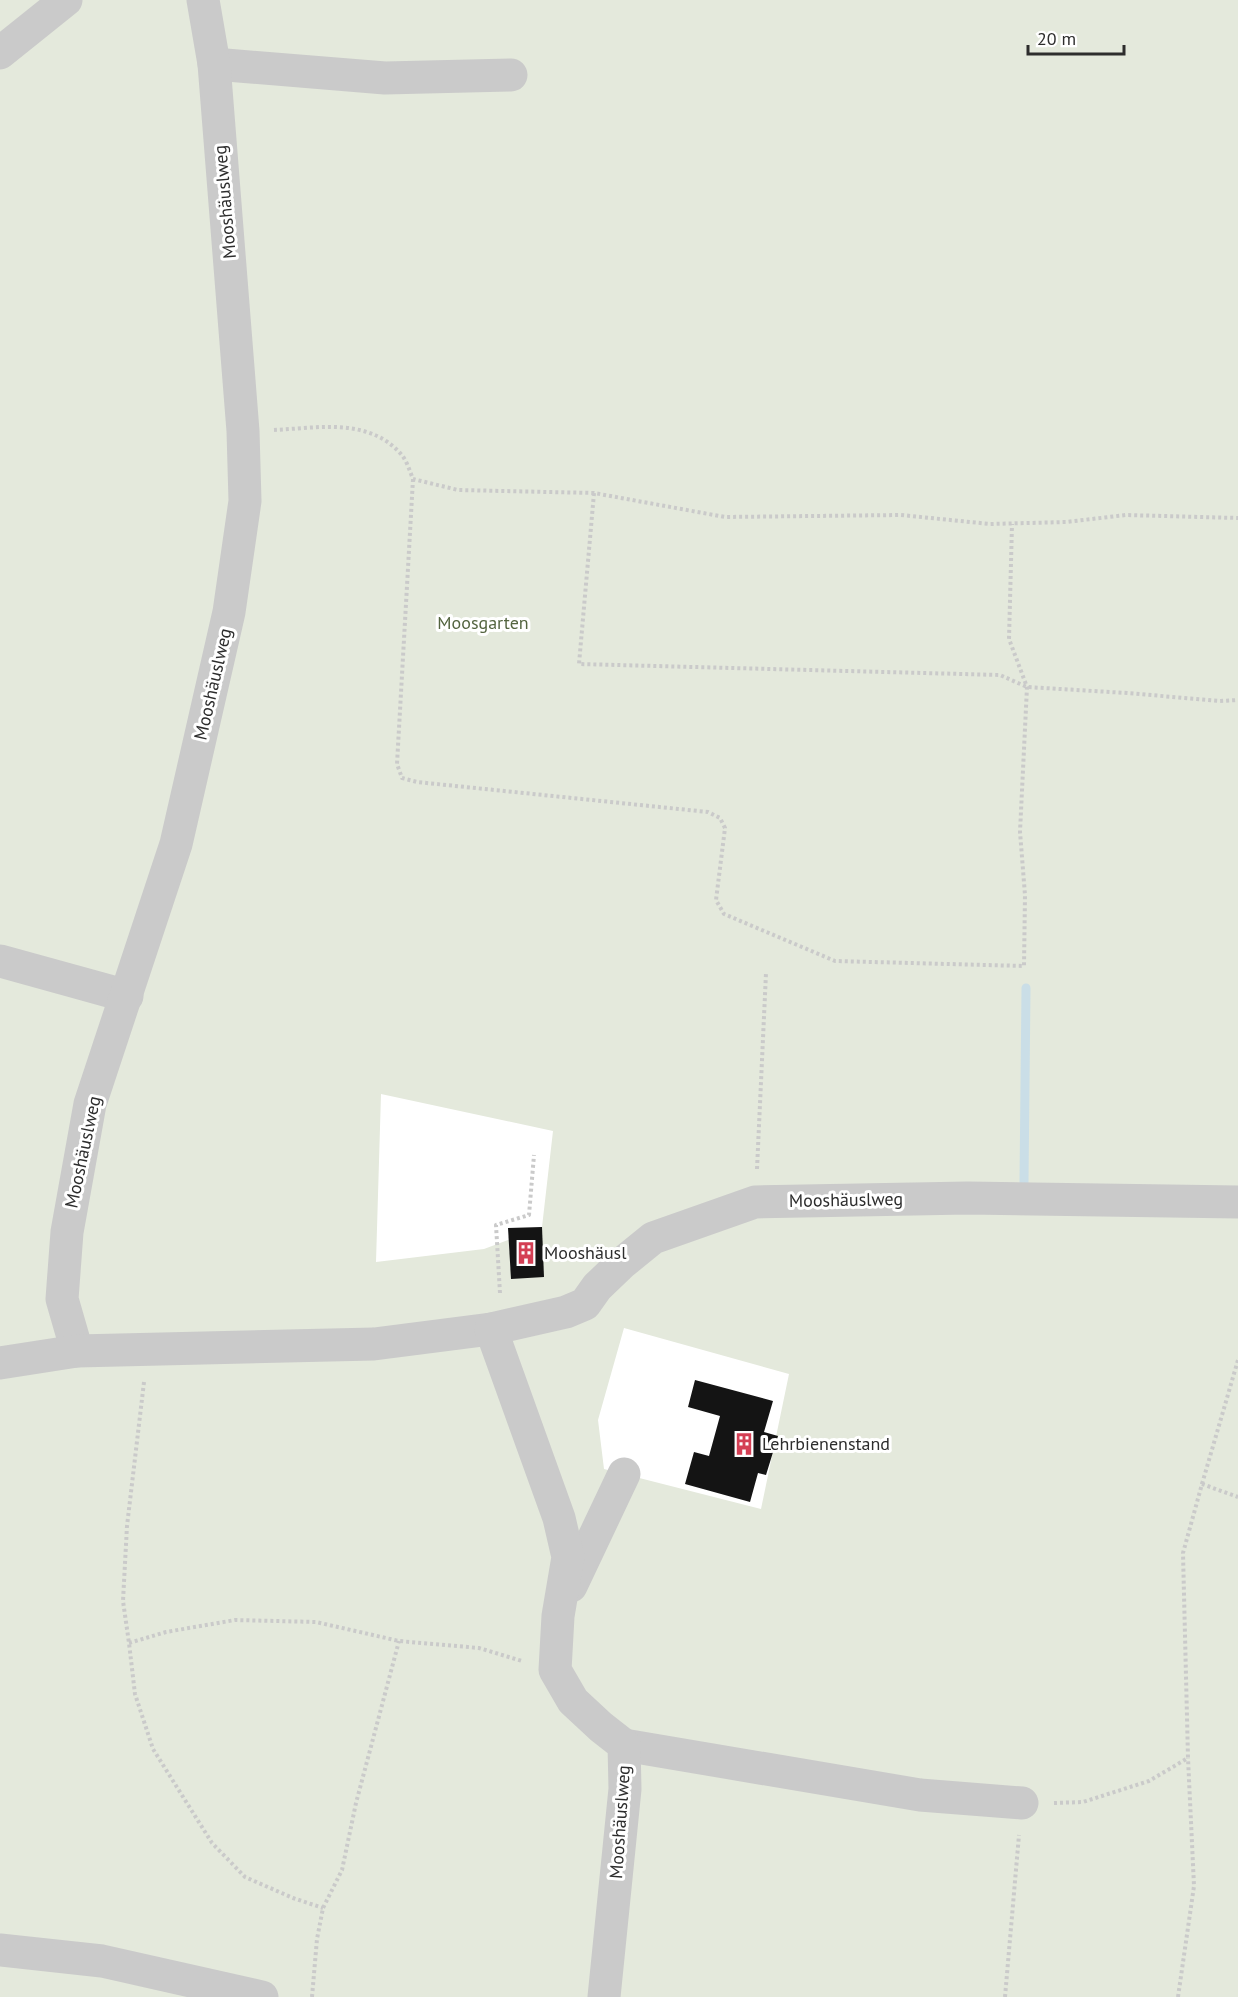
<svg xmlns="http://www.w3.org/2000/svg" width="1238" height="1997" font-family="'PT Sans',sans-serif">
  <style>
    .green { fill: #e4e9dc; fill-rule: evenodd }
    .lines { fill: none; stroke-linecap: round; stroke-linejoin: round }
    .stream { stroke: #cadee7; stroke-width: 9 }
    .building { fill: #141414 }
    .path { stroke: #cacaca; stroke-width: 4; stroke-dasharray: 3 3; stroke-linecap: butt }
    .minor { stroke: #cacaca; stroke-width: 33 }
    .labels { text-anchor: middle; stroke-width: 6; stroke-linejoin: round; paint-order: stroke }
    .street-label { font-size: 18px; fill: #2d2d2d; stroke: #fff }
    .park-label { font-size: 18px; fill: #53643f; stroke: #fff }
    .poi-label { font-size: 18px; fill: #2d2d2d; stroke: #fff; text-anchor: start }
  </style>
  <rect width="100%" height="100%" fill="#fff"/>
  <path class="green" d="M0 0H1238V1997H0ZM381 1094 553 1131 542 1227 484 1249 376 1262ZM624 1328 789 1374 761 1509 604 1469 598 1420Z"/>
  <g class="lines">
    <path class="stream" d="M1024 1182 1026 988"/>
  </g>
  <g class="building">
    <path d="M542 1227 544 1277 511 1279 508 1228Z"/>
    <path d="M695 1380 773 1401 764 1432 778 1436 766 1475 758 1473 750 1502 685 1484 694 1452 709 1456 720 1416 688 1407Z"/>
  </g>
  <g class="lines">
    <g class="path">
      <path d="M274 430C318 428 368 417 401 454 407 461 410 472 413 479L458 490 594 493 725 517 901 515 990 524 1066 522 1126 515 1238 518"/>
      <path d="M413 479 397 764 402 778 417 782 708 812 720 818 725 828 716 900 724 914 835 961 1024 966 1025 895 1020 832 1027 687 1009 639 1012 524"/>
      <path d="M594 493 579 664 1000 675 1027 687 1127 693 1220 701 1238 700"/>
      <path d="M757 1169 766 973"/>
      <path d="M500 1293 496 1225 529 1215 534 1155"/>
      <path d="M144 1382 127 1526 123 1601 129 1643 135 1694 153 1749 212 1843 245 1877 293 1898 323 1908"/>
      <path d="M1202 1484 1238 1360"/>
      <path d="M129 1643 166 1632 235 1620 316 1622 399 1641 479 1648 522 1661"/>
      <path d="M1054 1803 1083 1802 1149 1781 1188 1758 1183 1553 1202 1484 1238 1497"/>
      <path d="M312 1997 317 1939 323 1908 342 1870 356 1803 399 1641"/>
      <path d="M1005 1997 1019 1835"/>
      <path d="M1178 1997 1194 1886 1188 1758"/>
    </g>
    <g class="minor">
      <path d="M0 53 66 0"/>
      <path d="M214 64 385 78 511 75"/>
      <path d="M0 961 127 996"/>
      <path d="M77 1351 62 1299 67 1232 90 1104 176 844 229 612 245 501 243 431 214 64 203 0"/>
      <path d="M0 1363 77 1351 374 1344 491 1329"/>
      <path d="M571 1586 624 1474"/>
      <path d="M624 1745 920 1795 1022 1803"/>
      <path d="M0 1950 102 1961 262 1997"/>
      <path d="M604 1997 625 1789 624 1745 601 1727 573 1701 555 1670 558 1616 568 1557 559 1518 491 1329 566 1312 585 1304 597 1287 621 1264 653 1238 755 1202 968 1198 1238 1202"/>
    </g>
  </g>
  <defs>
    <g id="building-bare" transform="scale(1.8)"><path d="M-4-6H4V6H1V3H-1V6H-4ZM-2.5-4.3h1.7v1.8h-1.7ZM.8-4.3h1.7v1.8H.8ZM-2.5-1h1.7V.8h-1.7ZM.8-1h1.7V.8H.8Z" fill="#d43f54" stroke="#fff" stroke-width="2.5" paint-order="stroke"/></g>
  </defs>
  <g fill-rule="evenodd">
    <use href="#building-bare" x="526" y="1253"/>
    <use href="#building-bare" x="744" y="1444"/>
  </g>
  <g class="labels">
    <g class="street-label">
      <text transform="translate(225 202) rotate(-95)" y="6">Mooshäuslweg</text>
      <text transform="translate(213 684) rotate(-77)" y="6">Mooshäuslweg</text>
      <text transform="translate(83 1152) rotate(-78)" y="6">Mooshäuslweg</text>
      <text transform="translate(846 1200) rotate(-1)" y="6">Mooshäuslweg</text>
      <text transform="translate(620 1822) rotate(-86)" y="6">Mooshäuslweg</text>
    </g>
    <g class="park-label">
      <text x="483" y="629">Moosgarten</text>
    </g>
    <g class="poi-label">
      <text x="544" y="1259">Mooshäusl</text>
      <text x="762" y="1450">Lehrbienenstand</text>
    </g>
  </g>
  <path d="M1028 45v9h96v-9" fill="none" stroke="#2d2d2d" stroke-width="3"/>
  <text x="1037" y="45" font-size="18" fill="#2d2d2d" stroke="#ffffff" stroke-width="4.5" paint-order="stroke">20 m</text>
</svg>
